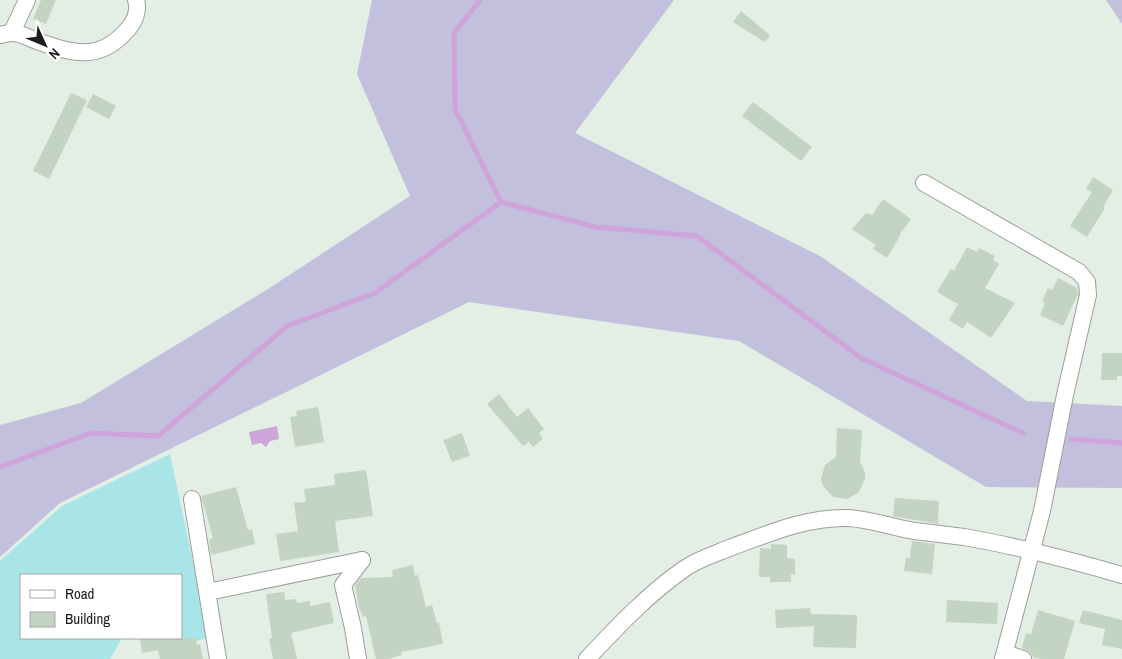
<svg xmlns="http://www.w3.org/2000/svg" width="1122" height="659" font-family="'Archivo Narrow',sans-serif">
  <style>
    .grass { fill: #a9e4e7 }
    .wetland { fill: #c2c0dc }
    .water { fill: #cea4db }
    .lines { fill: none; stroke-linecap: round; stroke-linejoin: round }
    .stream { stroke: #cea4db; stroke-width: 5 }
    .building { fill: #c4d4c3 }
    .street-casing { stroke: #9e9e9e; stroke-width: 18 }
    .street { stroke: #fff; stroke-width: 16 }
  </style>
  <rect width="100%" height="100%" fill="#e3eee5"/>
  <path class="grass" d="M170 454 209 638 159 649 157 638H181V575H21V638H122L110 659H0V561L62 506Z"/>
  <g class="wetland">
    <path d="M372 0H674L575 133 820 256 1027 401 1122 406V488L986 487 739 341 469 302 60 503 0 557V425L81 403 268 289 410 196 357 74Z"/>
    <path d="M1106 0H1122V24Z"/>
  </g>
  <path class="water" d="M277 426 279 439 270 441 266 447 261 443 252 445 249 432Z"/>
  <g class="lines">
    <g class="stream">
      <path d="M501 202 596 227 697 236 861 358 1023 433"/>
      <path d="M1071 439 1122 443"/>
      <path d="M0 467 91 433 158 436 287 326 375 293 501 202 455 109 454 33 480 0"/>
    </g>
  </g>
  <g class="building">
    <path d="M41 0H56L46 24 33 19Z"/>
    <path d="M741 11 770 35 765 42 733 22Z"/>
    <path d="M71 93 87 100 49 179 33 171Z"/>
    <path d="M93 94 116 106 109 119 86 107Z"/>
    <path d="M753 102 812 147 801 161 742 116Z"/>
    <path d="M1093 177 1113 190 1103 207 1105 208 1087 237 1070 226 1092 192 1086 189Z"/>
    <path d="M883 199 911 219 900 234H901L887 258 873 249 876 245 852 229 866 213 872 215Z"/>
    <path d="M967 247 977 252 979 248 995 256 993 260 999 264 985 288 1015 303 991 338 967 322 963 329 949 320 958 304 937 292 951 269 954 271Z"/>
    <path d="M1058 278 1077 288 1078 294 1063 326 1040 315 1045 303 1042 301 1048 288 1052 290Z"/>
    <path d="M1102 353H1122V376H1117V380H1101Z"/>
    <path d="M499 394 517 417 528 408 544 429 539 433 543 439 533 447 529 442 523 446 487 404Z"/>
    <path d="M318 407 324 442 295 447 290 417 297 416 296 411Z"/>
    <path d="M837 428 862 430 860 462 865 472V479L859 492 847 499 833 497 823 486 821 479 825 465 836 457Z"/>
    <path d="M462 433 470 456 452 462 443 440Z"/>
    <path d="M366 470 373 516 335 521 339 552 280 561 276 534 298 531 294 503 306 502 304 489 335 485 334 474Z"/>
    <path d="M236 487 248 530 252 529 255 544 211 555 209 539 213 538 201 496Z"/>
    <path d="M895 498 939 501 938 524 893 516Z"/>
    <path d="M912 541 935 544 932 574 904 571 906 558H910Z"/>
    <path d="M771 544 787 545V558L795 559V575L791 574V582H770V577H759L760 548 771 549Z"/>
    <path d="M413 565 415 576 418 575 426 607 432 605 437 623H439L443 644 401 652 402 655 388 659H376L366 616 363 617 359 608 355 586 361 578 393 577 392 570Z"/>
    <path d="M284 592 285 600 296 599 297 603 310 601V606L330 602 334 623 291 633 297 659H273L269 639 272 638 266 594Z"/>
    <path d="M947 600 998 603 997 624 946 622Z"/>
    <path d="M810 608 811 614 857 615 856 648 813 647 814 626 776 628 775 610Z"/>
    <path d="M1038 610 1075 621 1064 659H1041L1033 657 1030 652 1022 648 1026 633 1031 634Z"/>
    <path d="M1083 610 1122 620V649L1102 645 1105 629 1079 623Z"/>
    <path d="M140 638H196L197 645 200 644 203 659H160L158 650 142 653Z"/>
  </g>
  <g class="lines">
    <g class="street-casing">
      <g id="street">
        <path d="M12 32 27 0"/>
        <path d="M0 35C17 30 21 35 37 41 74 54 100 62 128 29 135 21 139 10 136 0"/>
        <path d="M924 183 1079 272 1087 282 1088 295 1065 395 1042 511 1003 659"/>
        <path d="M192 499 218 659"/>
        <path d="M208 592 362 560"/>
        <path d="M1005 653 1023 659"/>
        <path d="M358 659 353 628 343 585 362 560"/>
        <path d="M587 659C617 627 648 594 684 569 698 559 715 554 732 547 770 533 807 517 848 518 871 519 893 528 915 531 931 533 948 535 964 537 1017 546 1070 560 1122 575"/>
      </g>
    </g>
    <use href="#street" class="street"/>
  </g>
  <rect x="20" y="574" width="162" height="65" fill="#ffffff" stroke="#a5a5a5"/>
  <rect x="30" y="590" width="25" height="8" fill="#ffffff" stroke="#a5a5a5"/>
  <text x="65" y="599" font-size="15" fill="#1d1d1d">Road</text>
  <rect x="30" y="612" width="25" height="15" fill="#c4d4c3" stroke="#a5a5a5"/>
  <text x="65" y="624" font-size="15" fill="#1d1d1d">Building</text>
  <g transform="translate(45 45) rotate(134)" stroke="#ffffff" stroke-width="4" paint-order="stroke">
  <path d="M0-4L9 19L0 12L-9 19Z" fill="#1d1d1d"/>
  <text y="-8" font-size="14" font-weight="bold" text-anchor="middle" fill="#1d1d1d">N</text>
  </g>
</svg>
